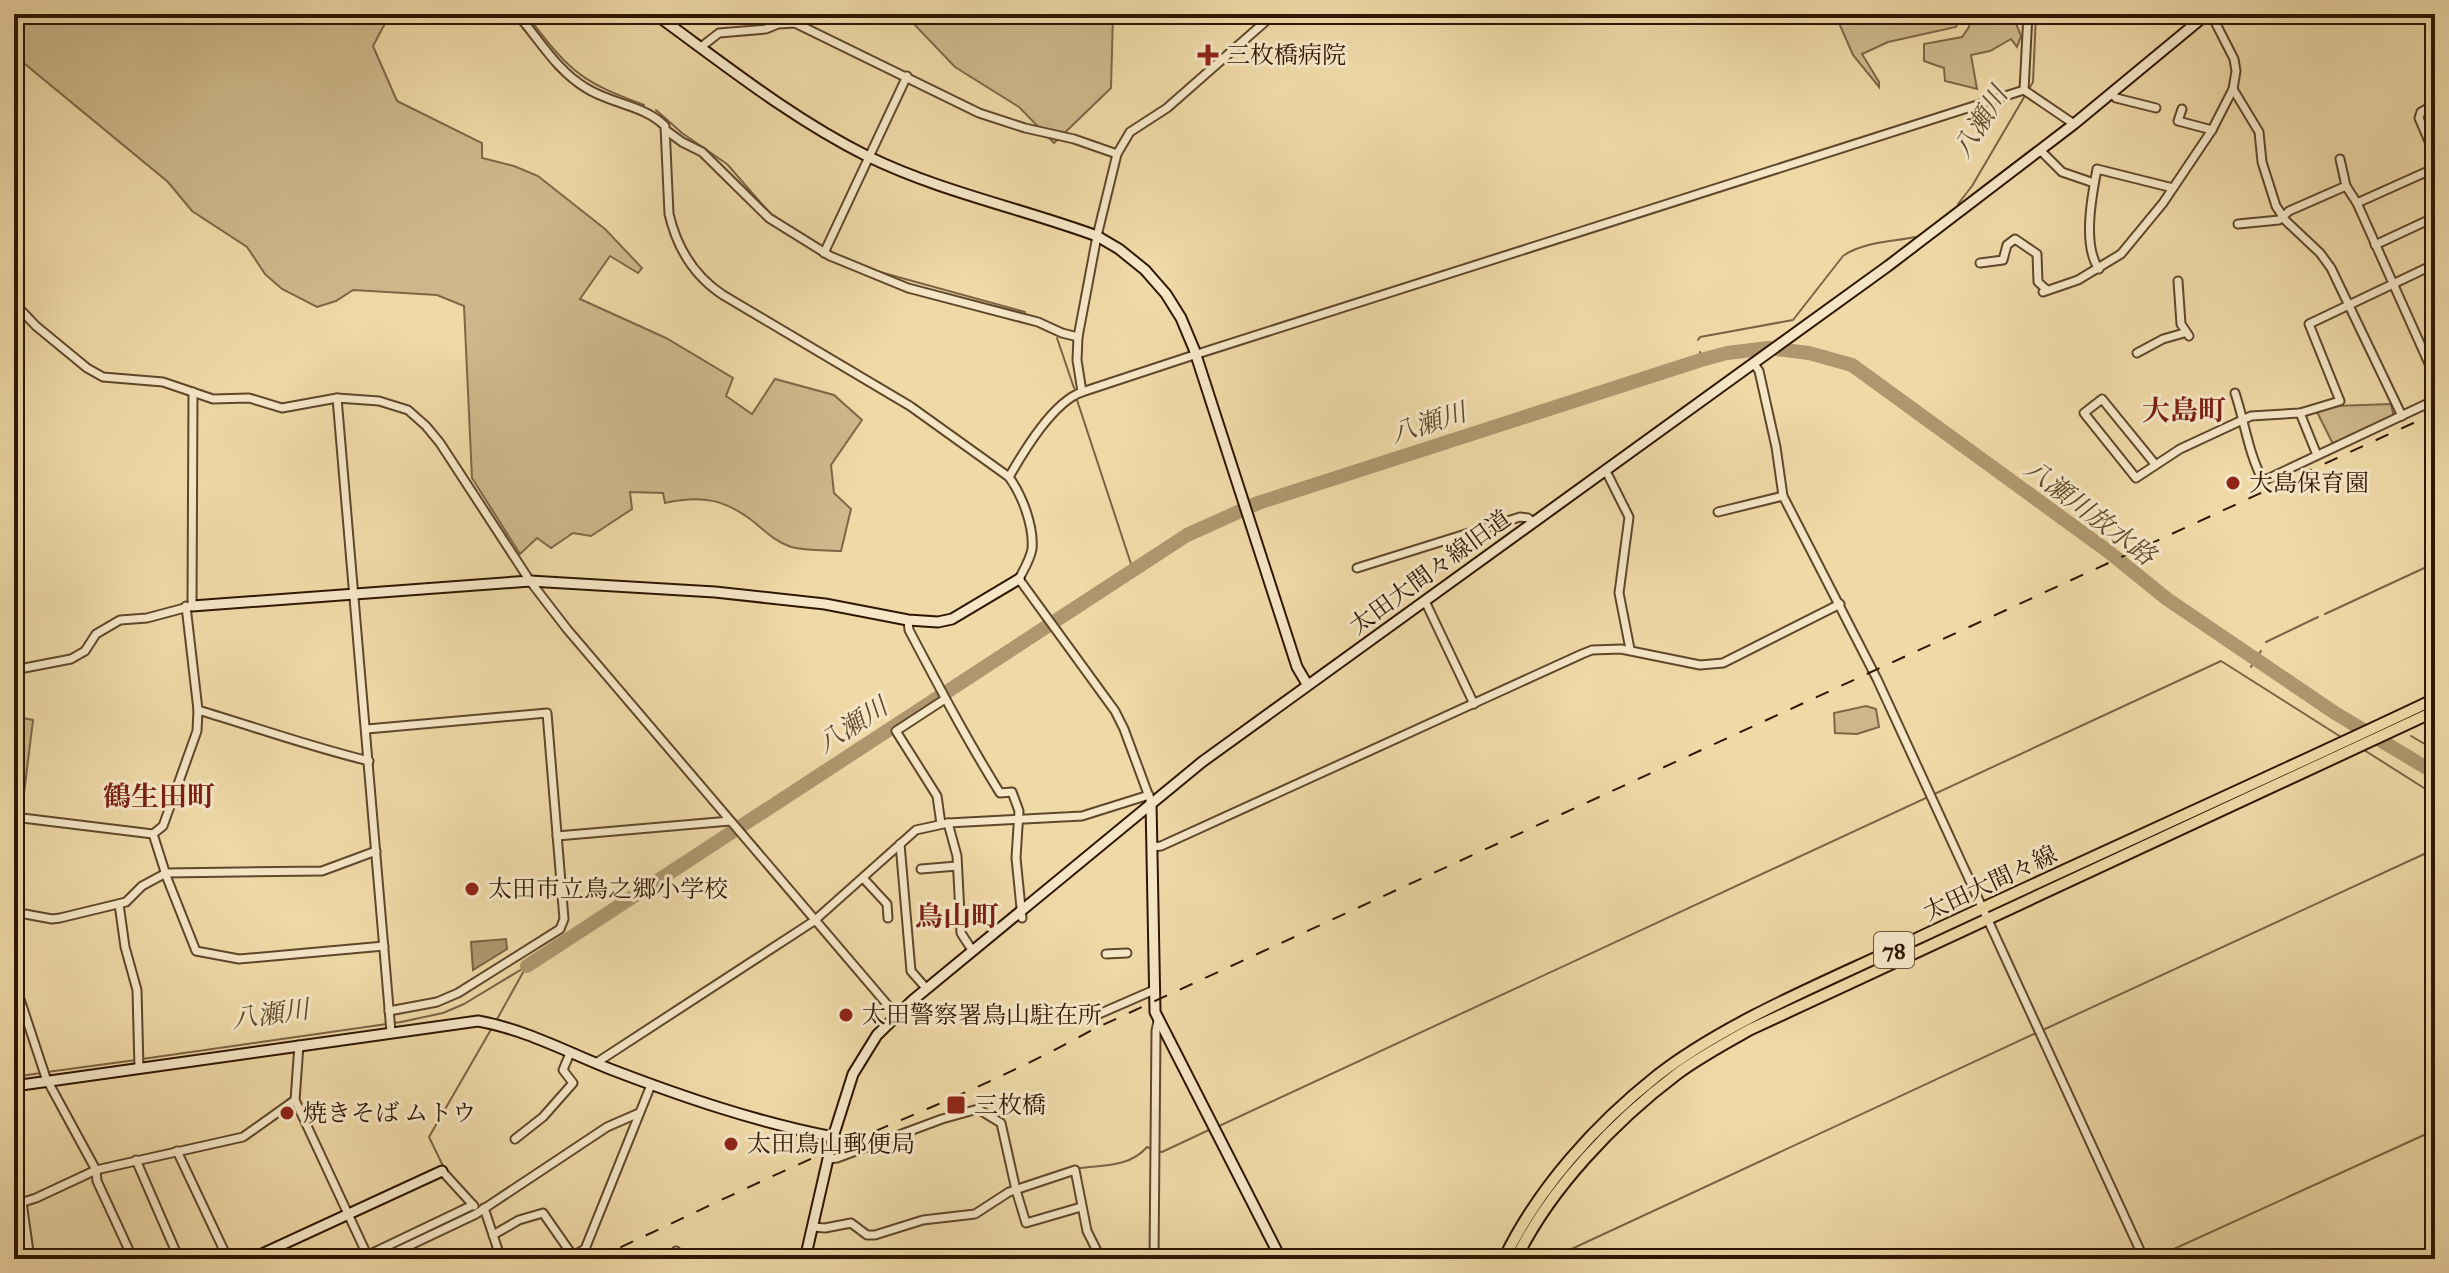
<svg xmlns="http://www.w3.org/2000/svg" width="2449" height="1273" font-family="'IM FELL Great Primer','Noto Serif JP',serif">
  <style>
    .green { fill: #ceb88b; stroke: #7e6746; stroke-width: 2 }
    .water { fill: #ae976e; stroke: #7b6342; stroke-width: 2 }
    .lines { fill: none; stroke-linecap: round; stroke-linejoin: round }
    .stream { stroke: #7b6342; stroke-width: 2 }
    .river { stroke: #ae976e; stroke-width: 14 }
    .street-casing { stroke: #5f472a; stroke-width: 11 }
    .secondary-casing { stroke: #2f1600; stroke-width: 13 }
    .primary-casing { stroke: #2f1600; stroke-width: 14 }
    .street { stroke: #f5e6c6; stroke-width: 7 }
    .secondary { stroke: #f5e6c6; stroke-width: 9 }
    .primary { stroke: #efd9a7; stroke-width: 10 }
    .rail { stroke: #2f1600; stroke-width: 2; stroke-dasharray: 14 14; stroke-linecap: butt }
    .poi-dot { fill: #8f2418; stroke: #f5e6c6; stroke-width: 3 }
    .labels { text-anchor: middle; stroke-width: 6; stroke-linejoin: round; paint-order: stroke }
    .shield { fill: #f5e6c6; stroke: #6a543b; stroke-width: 2 }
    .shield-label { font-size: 22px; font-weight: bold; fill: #2f1600 }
    .poi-label { font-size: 24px; fill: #2f1600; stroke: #f5e6c6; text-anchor: start }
    .street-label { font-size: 24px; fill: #2f1600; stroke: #f5e6c6 }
    .water-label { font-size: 26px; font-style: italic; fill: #624a2c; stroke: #f5e6c6 }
    .quarter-label { font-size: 28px; font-weight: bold; fill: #7a1f14; stroke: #f5e6c6 }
  </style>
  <rect width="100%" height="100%" fill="#efd9a7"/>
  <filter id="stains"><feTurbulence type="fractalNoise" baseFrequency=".0025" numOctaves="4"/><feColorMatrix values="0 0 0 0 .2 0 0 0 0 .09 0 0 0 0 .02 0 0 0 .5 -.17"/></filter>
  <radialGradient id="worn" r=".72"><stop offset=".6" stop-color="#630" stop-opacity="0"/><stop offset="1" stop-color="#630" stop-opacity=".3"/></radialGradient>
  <g class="green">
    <path d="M14 14H390L373 46 397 101 482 143V158L514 166 538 176 605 229 642 268 638 273 610 256 580 299 666 338 733 378 726 396 752 414 775 379 834 395 862 420 831 465 834 493 851 509 841 551C825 550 806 551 791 547 776 542 766 532 754 522 725 499 701 495 665 503L663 493 630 492 632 509 591 536 573 533 551 548 537 538 520 554 472 478 464 306 437 295 353 290 336 301 317 307 282 289 265 274 247 247 192 211 168 182 14 55Z"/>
    <path d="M886 14H1113L1111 88 1054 143 1019 107 955 67 913 23Z"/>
    <path d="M1835 14H1876L1880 21C1908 14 1924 11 1952 21L1957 14 1962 15 1956 27 1888 42 1862 54 1879 82V87L1853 55Z"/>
    <path d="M1971 14H2016L2017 26 2021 36 2017 47 2011 39 1990 51 1971 55 1977 89 1945 81 1944 68 1924 61V44L1962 37 1969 27Z"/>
    <path d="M2391 404 2394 417 2333 444 2317 412 2334 406Z"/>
    <path d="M1866 706 1876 709 1879 727 1857 734 1835 733 1834 713Z"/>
    <path d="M14 716 33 720 21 818 14 817Z"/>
  </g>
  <path class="water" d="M506 939 507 949 473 970 471 942Z"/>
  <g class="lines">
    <g class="stream">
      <path d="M526 14H527"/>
      <path d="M532 22C572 74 583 82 644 105"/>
      <path d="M656 110 682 133 727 164 775 219"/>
      <path d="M1958 204 1972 186 2033 82 2036 14"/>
      <path d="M876 271 1025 312"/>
      <path d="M1057 338 1074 388"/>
      <path d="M1698 340 1700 337 1793 320 1843 256C1863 242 1891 242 1915 237"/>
      <path d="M1700 352 1701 360"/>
      <path d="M1077 400 1133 570"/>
      <path d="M2325 614 2435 563"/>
      <path d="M2266 642 2318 617"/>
      <path d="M2251 667 2261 651"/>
      <path d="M2411 736 2435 750"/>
      <path d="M2364 750 2435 795"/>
      <path d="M496 1021 526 967"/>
      <path d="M2045 1029 2435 849"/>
      <path d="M142 1059 401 1022 443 1013 464 1004 527 966"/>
      <path d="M47 1072 136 1060"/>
      <path d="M14 1077 41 1073"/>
      <path d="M1217 1127 2221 661 2341 737"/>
      <path d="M1158 1151 1162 1152 1211 1129"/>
      <path d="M444 1168 429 1137 493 1026"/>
      <path d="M1080 1168C1104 1165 1130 1167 1147 1147L1152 1149"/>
      <path d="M397 1245 472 1208"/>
      <path d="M1550 1259 2034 1034"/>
      <path d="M2152 1259 2435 1130"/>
    </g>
    <path class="river" d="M527 966 1187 535 1258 503 1701 360 1727 353 1768 348 1809 353 1852 365 2109 552 2167 599 2335 713 2435 773"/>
    <g class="street-casing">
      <g id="street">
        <path d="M517 14C540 40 556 70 586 88 611 104 644 105 665 126L669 214C677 248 694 276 723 295L910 406 1009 477"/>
        <path d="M2211 14 2234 59 2236 71 2233 89 2259 132 2262 162 2276 206 2285 220 2320 253 2331 268 2402 416"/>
        <path d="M701 47 719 33 766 29 778 24 795 23 979 113 1025 128 1074 139 1117 154"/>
        <path d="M2024 90 2028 14"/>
        <path d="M2024 90 2074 124"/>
        <path d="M2111 93 2116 98 2156 108"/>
        <path d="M2435 104 2421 112 2419 118 2435 155"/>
        <path d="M2182 109 2178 121 2212 130"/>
        <path d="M667 131 682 142 702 152 769 218 830 256 908 288 1038 322 1062 333 1078 337"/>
        <path d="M2040 150 2062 172 2094 183"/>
        <path d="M2340 159 2346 186 2357 203 2435 377"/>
        <path d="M2357 203 2435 168"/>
        <path d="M2238 224 2279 220 2289 211 2346 186"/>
        <path d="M2375 245 2435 217"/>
        <path d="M824 253 907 76"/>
        <path d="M1980 263 2003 260 2007 245 2015 239 2037 254 2038 282 2047 290"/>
        <path d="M2099 269C2082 246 2092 195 2097 169L2173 188"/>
        <path d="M2178 281 2181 324 2189 336"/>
        <path d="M2043 292 2078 280 2121 254 2163 203 2212 130 2233 89"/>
        <path d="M14 303 36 326 87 368 103 377 163 382 213 399 249 398 282 408 337 398 379 401 408 410 426 426 440 443 530 581 567 629 897 1016"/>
        <path d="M2137 353 2163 339 2184 333"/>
        <path d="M1754 364 1759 371 1776 447 1783 496 1877 679 2144 1259"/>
        <path d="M1082 392 1077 360 1078 337 1097 236 1117 154 1130 132 1167 108 1274 14"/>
        <path d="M2235 393C2245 423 2248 452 2263 481L2435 400"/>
        <path d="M337 398 391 1032"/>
        <path d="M2300 413 2317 455"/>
        <path d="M2155 464 2102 399 2084 413 2136 478 2180 449 2251 416 2300 413 2340 401 2309 324 2435 264"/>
        <path d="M1606 471 1629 517 1619 593 1630 649"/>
        <path d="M1718 512 1783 496"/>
        <path d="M1357 568 1520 517 1528 518 1533 522"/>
        <path d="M1425 601 1474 704"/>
        <path d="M908 620 909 630C938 685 967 740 1000 793L1012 792 1019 811 1016 858 1022 918"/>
        <path d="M14 670 71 659 85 651 96 634 120 620 147 618 192 606 193 392"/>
        <path d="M198 710C255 727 311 747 369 761"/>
        <path d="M367 729 547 713 564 919 560 929 458 993 437 1002 389 1011"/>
        <path d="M1151 802 1124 729 1115 711 1019 579C1024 569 1030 560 1032 549 1034 526 1022 495 1009 477 1024 451 1053 402 1082 392L1188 357 2024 90"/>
        <path d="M14 817 153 834 163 826 197 731 198 710 186 606"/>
        <path d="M948 823 957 856 961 933 972 950"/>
        <path d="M941 824 937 796 896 731 945 699"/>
        <path d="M153 834 167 878 196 951 239 959 384 946"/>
        <path d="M557 836 730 821"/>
        <path d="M900 844 911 971 926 988"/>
        <path d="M1152 847 1161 846 1582 654 1592 650 1621 649 1700 665 1723 663 1840 604"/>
        <path d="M921 869 957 866"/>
        <path d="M863 878 887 904 888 918"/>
        <path d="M119 904 125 947 137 990 139 1068"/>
        <path d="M14 912 52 919 60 918 126 902 142 886 166 873 322 871 376 851"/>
        <path d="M1106 954 1127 953"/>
        <path d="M14 981 46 1078 96 1170 97 1181 133 1259"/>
        <path d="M1092 1017 1154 990"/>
        <path d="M299 1045 295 1100 369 1259"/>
        <path d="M596 1063 814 921 916 830 948 823 1082 816 1149 795"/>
        <path d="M515 1139 543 1117 573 1083 563 1070 570 1053"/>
        <path d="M177 1151 228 1259"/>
        <path d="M828 1159 837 1158 942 1119 978 1109 1001 1123 1016 1190 1026 1223 1081 1207"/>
        <path d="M136 1160 179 1259"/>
        <path d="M442 1171 474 1206"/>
        <path d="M22 1202 30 1259"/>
        <path d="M14 1205 36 1198 96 1170 243 1137 295 1100"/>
        <path d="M484 1208 501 1259"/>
        <path d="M813 1227 825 1228 851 1223 867 1235H875L923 1220 975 1214 1009 1192 1075 1170 1087 1231 1101 1259"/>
        <path d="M493 1235 519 1220 543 1213 573 1256 585 1249 651 1085"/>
        <path d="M360 1259 473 1205"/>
        <path d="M381 1259 476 1214 607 1127 639 1113"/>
        <path d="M672 1259 676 1251"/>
        <path d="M1154 1259 1156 1031 1158 1021"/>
      </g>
    </g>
    <g class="secondary-casing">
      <g id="secondary">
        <path d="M655 14C724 64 791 118 867 156 941 192 1021 208 1097 236L1119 249 1145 270 1166 294 1181 318 1194 349 1297 667 1307 684"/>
        <path d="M192 606 530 581 715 592 825 604 908 620 938 622 952 619 1019 579"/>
        <path d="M1151 802 1155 1012 1281 1259"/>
        <path d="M14 1086 478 1021C524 1029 567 1052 610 1069 683 1097 756 1122 833 1137"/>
        <path d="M251 1259 442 1171"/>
        <path d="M805 1259 833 1137 853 1074 877 1035 913 1000 1202 762 1888 266 2074 124 2207 14"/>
      </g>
    </g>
    <g class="primary-casing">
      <g id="primary">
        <path d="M1504 1259C1538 1188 1596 1124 1658 1075 1729 1020 1833 979 1914 940 2087 859 2262 781 2435 699"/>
        <path d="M1516 1259C1549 1189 1616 1120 1677 1074 1700 1057 1726 1043 1751 1029L2435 711"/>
      </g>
    </g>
    <use href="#street" class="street"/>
    <use href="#secondary" class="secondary"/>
    <use href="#primary" class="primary"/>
    <path class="rail" d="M595 1259C678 1221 761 1180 845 1144 929 1108 1013 1074 1094 1029L2435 413"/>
  </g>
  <g class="poi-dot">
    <path d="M1204 43h8v8h8v8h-8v8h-8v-8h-8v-8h8z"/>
    <circle cx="2233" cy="483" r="8"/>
    <circle cx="472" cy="889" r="8"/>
    <circle cx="846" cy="1015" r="8"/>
    <rect x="946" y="1095" width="20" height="20" rx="4"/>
    <circle cx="287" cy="1113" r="8"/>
    <circle cx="731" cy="1144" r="8"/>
  </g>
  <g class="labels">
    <rect class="shield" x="1874" y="932" width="40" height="36" rx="6"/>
    <g class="shield-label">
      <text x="1894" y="958">78</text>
    </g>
    <g class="poi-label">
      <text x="1226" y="63">三枚橋病院</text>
      <text x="2249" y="491">大島保育園</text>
      <text x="488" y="897">太田市立鳥之郷小学校</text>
      <text x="862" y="1023">太田警察署鳥山駐在所</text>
      <text x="974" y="1113">三枚橋</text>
      <text x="303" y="1121">焼きそば ムトウ</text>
      <text x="747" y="1152">太田鳥山郵便局</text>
    </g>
    <g class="street-label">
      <text transform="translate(1430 572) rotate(-36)" y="8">太田大間々線旧道</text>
      <text transform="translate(1990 883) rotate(-25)" y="8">太田大間々線</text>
    </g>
    <g class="water-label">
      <text transform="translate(1980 122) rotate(-58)" y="9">八瀬川</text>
      <text transform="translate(1428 423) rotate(-18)" y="9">八瀬川</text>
      <text transform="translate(2090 512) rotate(37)" y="9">八瀬川放水路</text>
      <text transform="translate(852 725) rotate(-33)" y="9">八瀬川</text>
      <text transform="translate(270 1014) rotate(-8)" y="9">八瀬川</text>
    </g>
    <g class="quarter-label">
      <text x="2184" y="420">大島町</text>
      <text x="159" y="806">鶴生田町</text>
      <text x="957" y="926">鳥山町</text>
    </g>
  </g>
  <rect width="2449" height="1273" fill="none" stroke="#efd9a7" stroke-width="48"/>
  <rect x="16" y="16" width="2417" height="1241" fill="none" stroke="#2f1600" stroke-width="4"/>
  <rect x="24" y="24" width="2401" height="1225" fill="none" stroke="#2f1600" stroke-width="2"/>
  <rect width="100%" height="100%" filter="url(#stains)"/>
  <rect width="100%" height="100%" fill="url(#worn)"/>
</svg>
